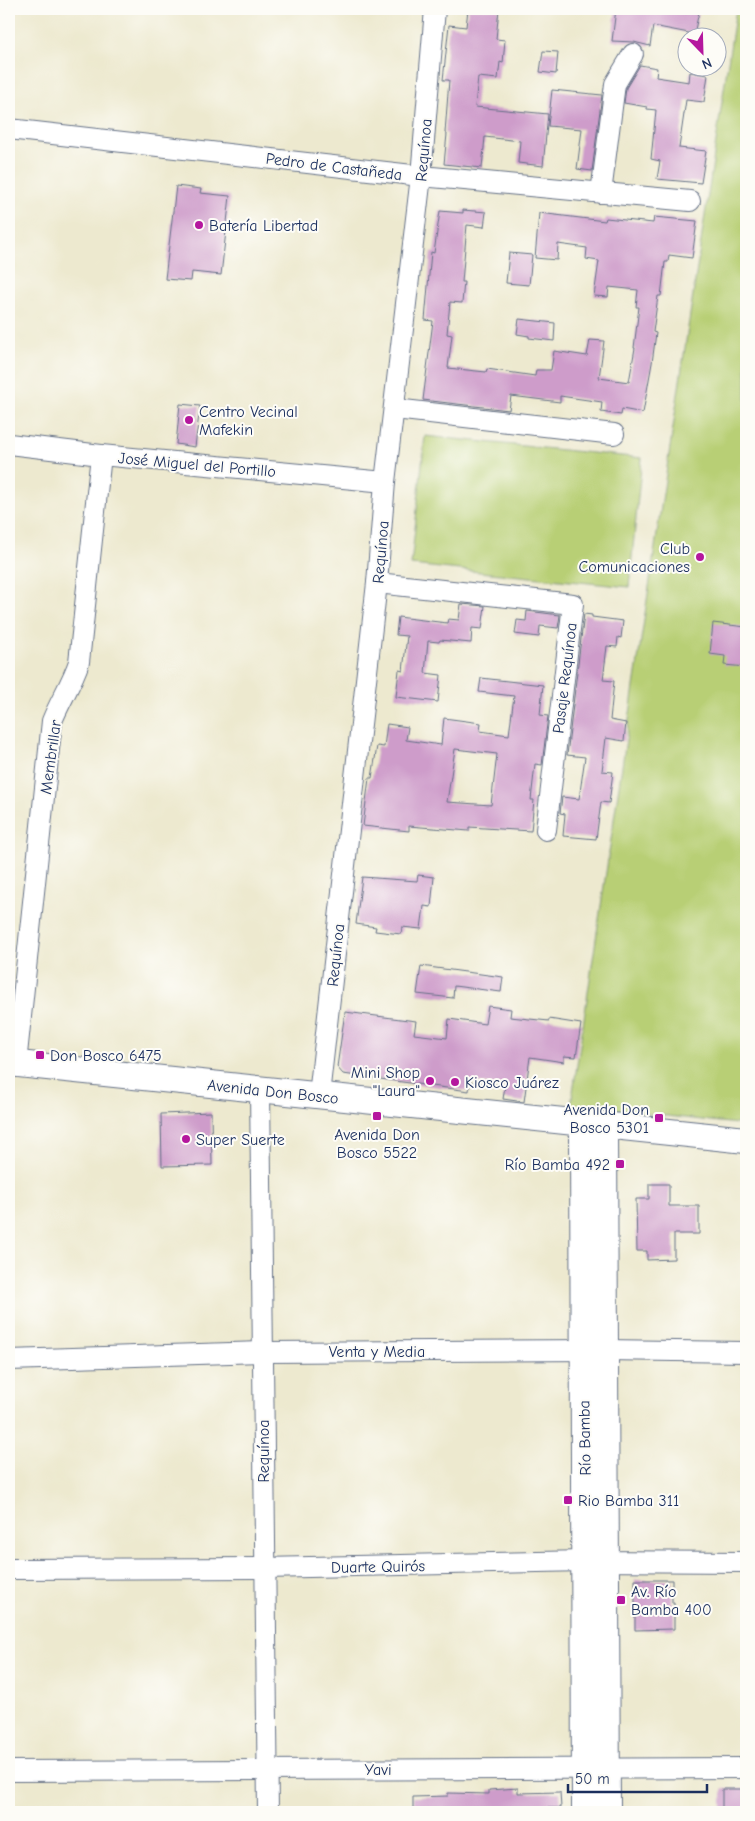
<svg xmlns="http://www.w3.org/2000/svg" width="755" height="1821" font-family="'Comic Neue',sans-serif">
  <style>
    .green { fill: #b8cf74; stroke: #6a7f69 }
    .building { fill: #ce9cca; fill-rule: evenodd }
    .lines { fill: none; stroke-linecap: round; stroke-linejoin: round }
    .minor-casing { stroke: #647086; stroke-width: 22 }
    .major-casing { stroke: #647086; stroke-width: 28 }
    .minor { stroke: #fff; stroke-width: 20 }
    .major { stroke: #fff; stroke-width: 26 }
    .poi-dot { fill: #b5179e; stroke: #fdfcf7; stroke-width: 2 }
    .labels { text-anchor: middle; stroke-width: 4; stroke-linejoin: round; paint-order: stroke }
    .street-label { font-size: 16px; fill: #1b2f5e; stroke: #fdfcf7 }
    .poi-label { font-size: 16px; fill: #1b2f5e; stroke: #fdfcf7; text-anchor: start }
  </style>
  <rect width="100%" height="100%" fill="#fdfcf7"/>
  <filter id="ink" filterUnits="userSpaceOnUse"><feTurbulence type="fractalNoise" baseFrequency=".02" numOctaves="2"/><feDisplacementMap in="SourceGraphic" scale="10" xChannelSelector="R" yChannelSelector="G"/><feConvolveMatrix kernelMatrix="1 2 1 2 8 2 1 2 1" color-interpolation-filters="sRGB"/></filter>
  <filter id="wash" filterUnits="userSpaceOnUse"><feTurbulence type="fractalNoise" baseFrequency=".0096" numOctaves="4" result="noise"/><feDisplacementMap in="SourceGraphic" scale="20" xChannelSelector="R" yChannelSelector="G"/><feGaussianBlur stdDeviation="1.12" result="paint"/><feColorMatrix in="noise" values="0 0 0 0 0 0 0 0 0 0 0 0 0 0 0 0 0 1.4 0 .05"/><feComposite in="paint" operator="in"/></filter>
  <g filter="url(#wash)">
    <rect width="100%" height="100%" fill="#ede9cf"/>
    <g class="green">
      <path d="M736 9H746V1125L571 1105Z"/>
      <path d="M425 436 642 458 629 587 411 565Z"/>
    </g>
    <g id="blocks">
      <g class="building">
        <path d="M468 9H499L496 39 505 40 503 63 500 62 498 79 478 77 475 107 548 114 543 166 518 163 520 141 485 137 482 168 444 164 447 134 445 133 449 80H443L449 25 466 27Z"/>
        <path d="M616 9H681L699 12 694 34 653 26 650 46 634 42 612 41Z"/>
        <path d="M543 51 558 52 556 74 540 72Z"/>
        <path d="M640 65 657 68 656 77 689 82 690 72 708 75 704 102 686 100 679 148 706 151 701 183 657 179 660 161 651 159 656 110 647 109V107L624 103 626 88Z"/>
        <path d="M552 90 602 95 592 171 577 169 582 129 548 126Z"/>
        <path d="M176 186 201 189 200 193 230 196 221 275 192 272 191 281 165 279Z"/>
        <path d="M463 210 486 212 484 227 467 225 462 282H464L462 303 450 302 447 334 452 335 448 368 486 372 487 369 535 376 536 370H551L554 351 587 356 590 340 604 341 599 378 629 382 635 348H634L639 307H636L638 290 609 287 608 297 594 296 599 261 586 259 587 248 558 244 557 260 535 258 539 213 605 221 606 218 653 223 654 217 697 221 692 258 669 255 668 262H665L661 296H658L653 332 656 333 652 363 643 413 622 409 621 415 601 412 602 402 560 396V402L511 396 509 410 423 400 433 321 425 320 431 252 434 253 440 211 463 213Z"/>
        <path d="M509 253 532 255 529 285 506 283Z"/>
        <path d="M519 319 555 323 554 341 529 338V336L517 334Z"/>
        <path d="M180 404 200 406 195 447 176 444Z"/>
        <path d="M461 604 485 606 482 629 472 628 471 643 440 640 439 642 428 641 425 673 441 675 438 702 396 697 399 670 403 671 407 636 396 635 398 617 447 623 448 619 459 620Z"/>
        <path d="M527 611 560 615 558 628 540 626 539 637 515 634 517 620 526 621Z"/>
        <path d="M584 614 592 615V617L623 621 621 638 618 637 617 647 607 646 603 680 614 681 610 720 626 723 624 741 606 738 602 771 613 772 609 803 601 802 596 839 563 836 565 814 560 813 562 797 579 799 585 757 567 755Z"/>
        <path d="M713 623 746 627V667L724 665 725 656 710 654Z"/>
        <path d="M481 678 543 685 540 715 548 716 542 765 535 764 531 800H534L531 831 469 827V831L409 826V831L363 826 369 778H372L377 746 384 747 387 724 408 727 406 740 441 745 444 718 481 723 480 731 509 735 514 696 479 692ZM455 749 497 754 491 805 447 802Z"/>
        <path d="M418 875 434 877 431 907 424 906 421 929 402 927 401 934 375 931 376 927 356 924 362 877 417 881Z"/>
        <path d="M421 966 503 977 501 992 454 986 453 998 417 994Z"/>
        <path d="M488 1006 511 1009 510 1017 549 1021V1019L581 1024 576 1057 564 1056V1062L530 1057 524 1102 503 1099 505 1086 470 1082 469 1091 343 1074 337 1067 345 1012 416 1021 414 1034 447 1038 449 1019 485 1024Z"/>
        <path d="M211 1112 212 1165 162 1166 161 1114Z"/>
        <path d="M649 1184H669V1206H699V1234H674V1259L647 1260V1251H637L636 1199H649Z"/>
        <path d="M635 1580H672V1603H674V1629L635 1630Z"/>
        <path d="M518 1788V1793L560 1792 561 1808H526V1812H413V1797L448 1796V1793L489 1794V1790Z"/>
        <rect x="722" y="1789" width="24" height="23"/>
      </g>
    </g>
  </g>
  <g filter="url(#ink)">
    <use href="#blocks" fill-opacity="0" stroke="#647086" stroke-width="1"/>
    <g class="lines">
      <g class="minor-casing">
        <g id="minor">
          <path d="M9 129 421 176 690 201"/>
          <path d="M601 193 615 84 633 54"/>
          <path d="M395 409 614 434"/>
          <path d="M9 444 101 455 385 482"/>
          <path d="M377 583 573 604 546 830"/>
          <path d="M16 1064 52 721C60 701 72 683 79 662L101 455"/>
          <path d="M260 1089 268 1812"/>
          <path d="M319 1095 377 583 385 482 421 176 435 9"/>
          <path d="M9 1360 263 1352 604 1350 746 1352"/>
          <path d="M9 1569 264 1568 585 1561 746 1562"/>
          <path d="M9 1771 746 1768"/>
        </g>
      </g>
      <g class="major-casing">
        <g id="major">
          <path d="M9 1063 746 1140"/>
          <path d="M583 1123 585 1812"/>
          <path d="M604 1125 607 1812"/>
        </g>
      </g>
      <use href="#minor" class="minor"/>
      <use href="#major" class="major"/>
    </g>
  </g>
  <g class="poi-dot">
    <circle cx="199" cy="225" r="5"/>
    <circle cx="189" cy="420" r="5"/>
    <circle cx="700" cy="557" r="5"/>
    <rect x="35" y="1050" width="10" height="10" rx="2.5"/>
    <circle cx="430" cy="1081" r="5"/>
    <circle cx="455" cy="1082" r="5"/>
    <rect x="372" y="1111" width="10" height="10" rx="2.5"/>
    <rect x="654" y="1113" width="10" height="10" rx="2.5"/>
    <circle cx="186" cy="1139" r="5"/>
    <rect x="615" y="1159" width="10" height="10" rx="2.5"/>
    <rect x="563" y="1495" width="10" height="10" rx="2.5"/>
    <rect x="616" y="1595" width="10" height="10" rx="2.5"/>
  </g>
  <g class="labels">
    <g class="street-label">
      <text transform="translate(423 150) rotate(-85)" y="6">Requínoa</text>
      <text transform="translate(334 166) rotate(7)" y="6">Pedro de Castañeda</text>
      <text transform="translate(197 464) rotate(5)" y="6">José Miguel del Portillo</text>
      <text transform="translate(380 552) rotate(-85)" y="6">Requínoa</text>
      <text transform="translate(564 678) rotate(-83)" y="6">Pasaje Requínoa</text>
      <text transform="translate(50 757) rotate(-82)" y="6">Membrillar</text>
      <text transform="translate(335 955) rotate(-84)" y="6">Requínoa</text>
      <text transform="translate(273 1091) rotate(6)" y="6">Avenida Don Bosco</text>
      <text x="377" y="1357">Venta y Media</text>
      <text transform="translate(584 1438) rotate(-91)" y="6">Río Bamba</text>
      <text transform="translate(263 1451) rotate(-90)" y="6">Requínoa</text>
      <text transform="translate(378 1566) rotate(-1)" y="6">Duarte Quirós</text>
      <text x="378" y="1775">Yavi</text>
    </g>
    <g class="poi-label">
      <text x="209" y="231">Batería Libertad</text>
      <text x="199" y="417">Centro Vecinal<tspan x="199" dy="18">Mafekin</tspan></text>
      <text x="690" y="554" text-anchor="end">Club<tspan x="690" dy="18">Comunicaciones</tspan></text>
      <text x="50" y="1061">Don Bosco 6475</text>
      <text x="420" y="1078" text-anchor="end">Mini Shop<tspan x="420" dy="18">"Laura"</tspan></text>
      <text x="465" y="1088">Kiosco Juárez</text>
      <text x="649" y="1115" text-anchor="end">Avenida Don<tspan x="649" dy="18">Bosco 5301</tspan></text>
      <text x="377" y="1140" text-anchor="middle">Avenida Don<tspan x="377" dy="18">Bosco 5522</tspan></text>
      <text x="196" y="1145">Super Suerte</text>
      <text x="610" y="1170" text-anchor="end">Río Bamba 492</text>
      <text x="578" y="1506">Rio Bamba 311</text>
      <text x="631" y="1597">Av. Río<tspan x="631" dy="18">Bamba 400</tspan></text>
    </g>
  </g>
  <rect width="755" height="1821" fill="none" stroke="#fdfcf7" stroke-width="30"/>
  <g transform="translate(702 52) rotate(157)"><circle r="24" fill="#fdfcf7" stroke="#a3aaba"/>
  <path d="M0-4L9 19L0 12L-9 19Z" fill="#b5179e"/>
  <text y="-8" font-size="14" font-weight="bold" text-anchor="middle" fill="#1b2f5e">N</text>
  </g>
  <path d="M568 1784v8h139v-8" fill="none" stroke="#1b2f5e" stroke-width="2.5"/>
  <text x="575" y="1784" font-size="15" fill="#1b2f5e" stroke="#fdfcf7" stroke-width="4" paint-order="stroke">50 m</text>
</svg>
